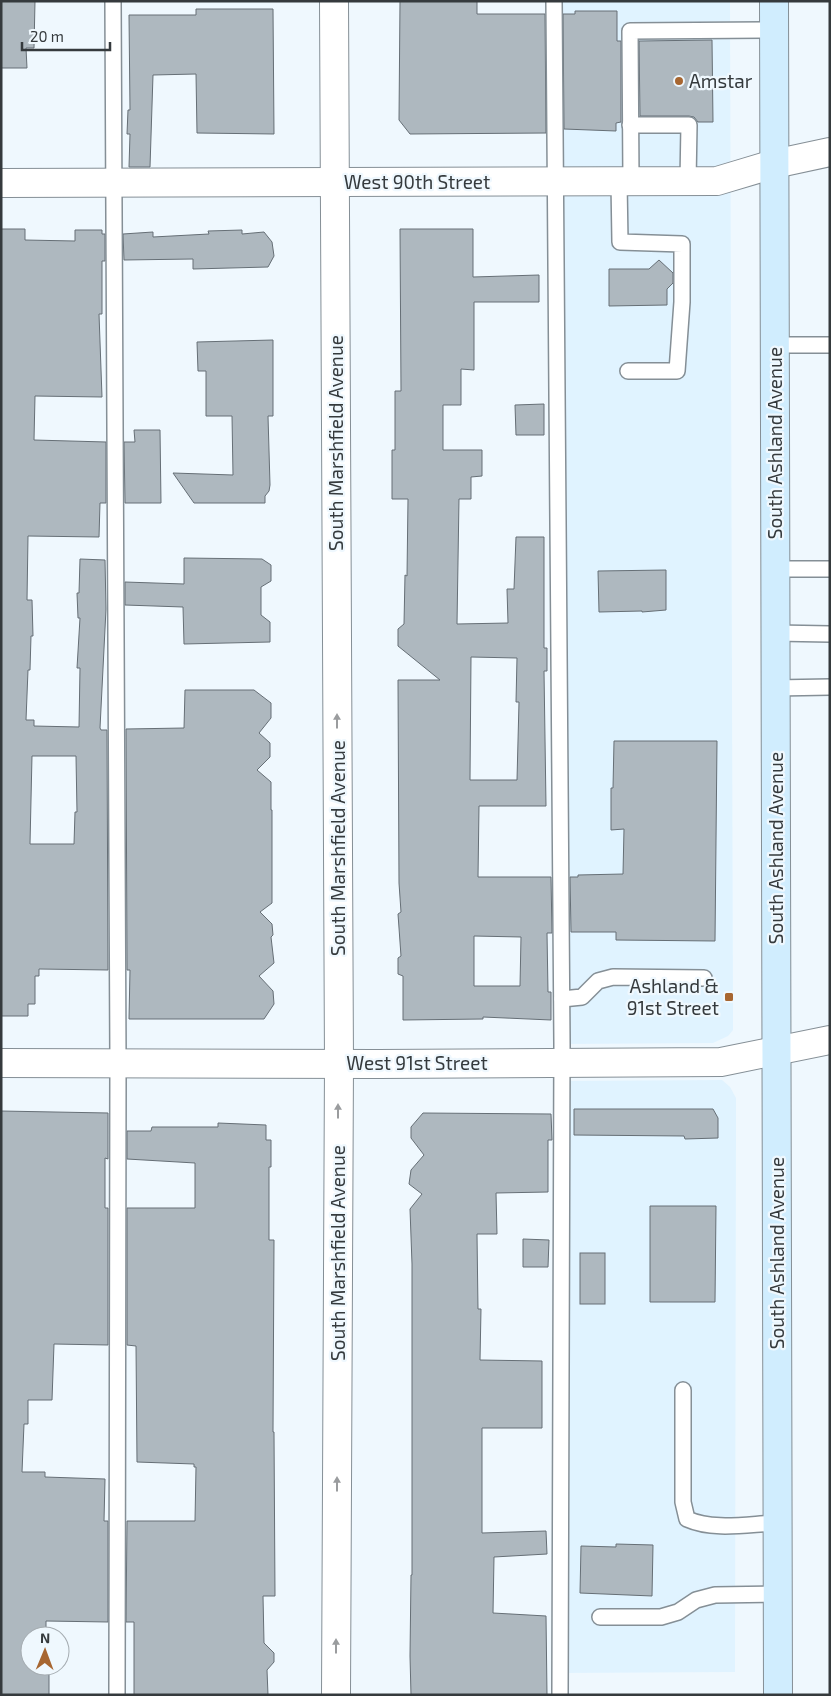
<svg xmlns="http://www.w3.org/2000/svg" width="831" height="1696" font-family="'Exo 2',sans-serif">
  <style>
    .built { fill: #e0f3ff }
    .building { fill: #aeb8bf; stroke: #666f76; fill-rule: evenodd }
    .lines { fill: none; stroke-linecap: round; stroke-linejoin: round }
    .lane-casing { stroke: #858f96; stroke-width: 18 }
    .street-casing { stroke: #858f96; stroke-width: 30 }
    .secondary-casing { stroke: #858f96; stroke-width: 30 }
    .lane { stroke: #fff; stroke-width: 15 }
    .street { stroke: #fff; stroke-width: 28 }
    .secondary { stroke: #d0edfe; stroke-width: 28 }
    .oneway { fill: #9a9c9e }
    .poi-dot { fill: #a76631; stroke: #eff8fe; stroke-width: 2 }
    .labels { text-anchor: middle; stroke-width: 4.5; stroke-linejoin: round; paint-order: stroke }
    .poi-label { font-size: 19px; fill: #353a3d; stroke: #eff8fe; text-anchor: start }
    .street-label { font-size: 19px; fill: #353a3d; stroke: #eff8fe }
  </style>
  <rect width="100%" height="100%" fill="#eff8fe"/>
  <g class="built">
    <path d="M554 1H730L733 1030 728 1036 713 1043 562 1044Z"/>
    <path d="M722 1080 730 1087 736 1098 735 1672 560 1673 562 1081Z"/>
  </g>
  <g class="building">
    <path d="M1 1H35L34 48H26L27 68H1Z"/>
    <path d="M400 1H477V14H545L546 133 410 134 399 120Z"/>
    <path d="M196 9H273L274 134 197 133 196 74 153 75 150 167H129L130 134H127L128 110H130L129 15H196Z"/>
    <path d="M575 11H617V41H621V122L616 123V131L564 129 563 14H575Z"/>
    <path d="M712 40 713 122H698L694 117 689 116H640L639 41Z"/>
    <path d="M1 229H25V240L75 241V230H102V234H105V261H102V314H99L102 397 35 396 34 440 106 442V503H100L99 537 28 536 27 600H32L33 636H31L30 670H28L26 720H34V726L79 727 80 668H77L80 618H78L77 593H79L80 559 105 560 106 609 100 728 101 730H107L108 970 39 969V976H35V1004H28V1016H1ZM32 756H76L77 812H75L74 844H30Z"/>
    <path d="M400 229H473V277L539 275V302H474V370L461 369V405H443V450H482V476L471 477V499H459L457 624 508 623 507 589H514L516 537H544V648H547V671H544L546 806H479L478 877H551L552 933H547L548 992H551V1020L483 1017V1019L403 1020V976L398 974V958L401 956 398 914 401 912 399 883 398 680H440L398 646V629L404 624 405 575 407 576 408 499H392V450H395V391H401ZM471 657 517 658 516 702H519L517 780H470ZM474 936 521 937 520 986H474Z"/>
    <path d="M242 230V234L264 232 272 242 274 256 268 267 193 269V259L124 260 123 234 153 232V237L209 234 208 231Z"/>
    <path d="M659 260 673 273V283L667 289V305L609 306V269H649Z"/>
    <path d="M273 340V416H268L270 485 269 491 265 496V503H194L173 473 233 475 232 416H206V371H198L197 342Z"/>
    <path d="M544 404V435H516L515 405Z"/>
    <path d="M134 430H160L161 503H125L124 442H135Z"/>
    <path d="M184 558 262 559 271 565V581L261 587V615L270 622V642L184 644 183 607 125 605V582L184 584Z"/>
    <path d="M666 570V610L642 612V611L599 612 598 571Z"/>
    <path d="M185 690H254L271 703V718L259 733 270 743V757L257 770 271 782V810H272V903L260 912 272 924 273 935 271 937 274 963 259 976 273 991 274 1004 264 1019H129L130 970H127L126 729 184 728Z"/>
    <path d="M614 741H717L715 941 616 940V932H571L570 877H578V875L623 874 624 829 611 830V788H613Z"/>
    <path d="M574 1109H713L718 1118V1138L685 1139 684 1136 574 1135Z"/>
    <path d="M1 1111 108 1113V1159L105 1158V1208H108V1345L54 1344 52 1400H28V1424H24L22 1472H45V1477L105 1479 104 1521H108V1622L46 1621V1636H30V1666H49V1695H1Z"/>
    <path d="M423 1113 551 1114 552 1140H548V1192L496 1193 497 1234H477L478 1309H481L480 1360 542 1361V1428H482V1533L546 1531 547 1554 494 1557 493 1613 546 1616 547 1695H411L410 1656 411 1575H412V1264L410 1209 422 1194 409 1184 411 1170 424 1155 411 1138V1127Z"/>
    <path d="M218 1123 266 1125V1140H271V1167H269V1240H274L273 1432H274L275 1596H263L264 1643 274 1653V1662L267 1670 268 1695H134V1622H126L127 1521H195L196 1467H194V1464L137 1462 136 1346 127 1345V1208H195V1163L127 1159V1131H151L152 1127H218Z"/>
    <path d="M650 1206H716L715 1302H650Z"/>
    <path d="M523 1239 549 1240 548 1267H523Z"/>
    <rect x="580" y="1253" width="25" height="51"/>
    <path d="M616 1544 653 1545 652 1596 580 1593 581 1546 616 1547Z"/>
  </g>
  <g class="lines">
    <g class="lane-casing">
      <g id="lane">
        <path d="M113 1 118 1062 117 1695"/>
        <path d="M554 1 562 1044 560 1695"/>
        <path d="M630 125H689L688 181"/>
        <path d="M619 182 620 242 682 244V302L677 371H628"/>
        <path d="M631 182 630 31 774 30"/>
        <path d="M774 345H830"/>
        <path d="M775 569H830"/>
        <path d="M775 633 830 634"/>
        <path d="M775 688 830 687"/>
        <path d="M562 999 582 997 598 981 613 977 704 978"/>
        <path d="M683 1390V1502L687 1519C714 1531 748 1524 777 1523"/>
        <path d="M600 1617H661L678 1612 696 1600 715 1595 777 1594"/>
      </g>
    </g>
    <g class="street-casing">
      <g id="street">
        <path d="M334 1 339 1064 336 1695"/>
        <path d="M1 183 717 181 774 164 830 152"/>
        <path d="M1 1063 378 1064 721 1062 830 1040"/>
      </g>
    </g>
    <g class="secondary-casing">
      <path id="secondary" d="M774 1 778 1695"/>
    </g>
    <use href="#lane" class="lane"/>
    <use href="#street" class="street"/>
    <use href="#secondary" class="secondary"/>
  </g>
  <defs><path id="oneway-solid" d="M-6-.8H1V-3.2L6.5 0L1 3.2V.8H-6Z" transform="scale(1.25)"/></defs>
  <g class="oneway">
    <use href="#oneway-solid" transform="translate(337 721) rotate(-90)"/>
    <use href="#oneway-solid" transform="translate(338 1111) rotate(-90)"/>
    <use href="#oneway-solid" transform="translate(337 1484) rotate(-90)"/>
    <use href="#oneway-solid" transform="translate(336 1646) rotate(-90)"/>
  </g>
  <g class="poi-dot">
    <circle cx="679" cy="81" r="5"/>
    <rect x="724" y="992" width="10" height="10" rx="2.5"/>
  </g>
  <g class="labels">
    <g class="poi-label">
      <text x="689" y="88">Amstar</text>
      <text x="719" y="993" text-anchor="end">Ashland &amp;<tspan x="719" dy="22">91st Street</tspan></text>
    </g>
    <g class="street-label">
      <text x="417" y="189">West 90th Street</text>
      <text transform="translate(336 443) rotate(-90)" y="7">South Marshfield Avenue</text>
      <text transform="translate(775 443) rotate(-90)" y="7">South Ashland Avenue</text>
      <text transform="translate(338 848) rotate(-90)" y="7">South Marshfield Avenue</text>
      <text transform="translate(776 848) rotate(-90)" y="7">South Ashland Avenue</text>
      <text x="417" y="1070">West 91st Street</text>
      <text transform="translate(338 1253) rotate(-90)" y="7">South Marshfield Avenue</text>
      <text transform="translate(777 1253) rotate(-90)" y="7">South Ashland Avenue</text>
    </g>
  </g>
  <rect width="831" height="1696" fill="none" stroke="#353a3d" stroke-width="5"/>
  <g transform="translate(45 1651) rotate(1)"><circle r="24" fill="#eff8fe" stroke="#a5acb1"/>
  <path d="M0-4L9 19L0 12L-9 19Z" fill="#a76631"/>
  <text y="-8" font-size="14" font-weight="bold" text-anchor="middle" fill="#353a3d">N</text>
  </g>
  <path d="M22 42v8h88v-8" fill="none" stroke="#353a3d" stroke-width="2.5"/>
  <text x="30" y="42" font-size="15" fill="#353a3d" stroke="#eff8fe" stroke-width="4" paint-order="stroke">20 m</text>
</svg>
